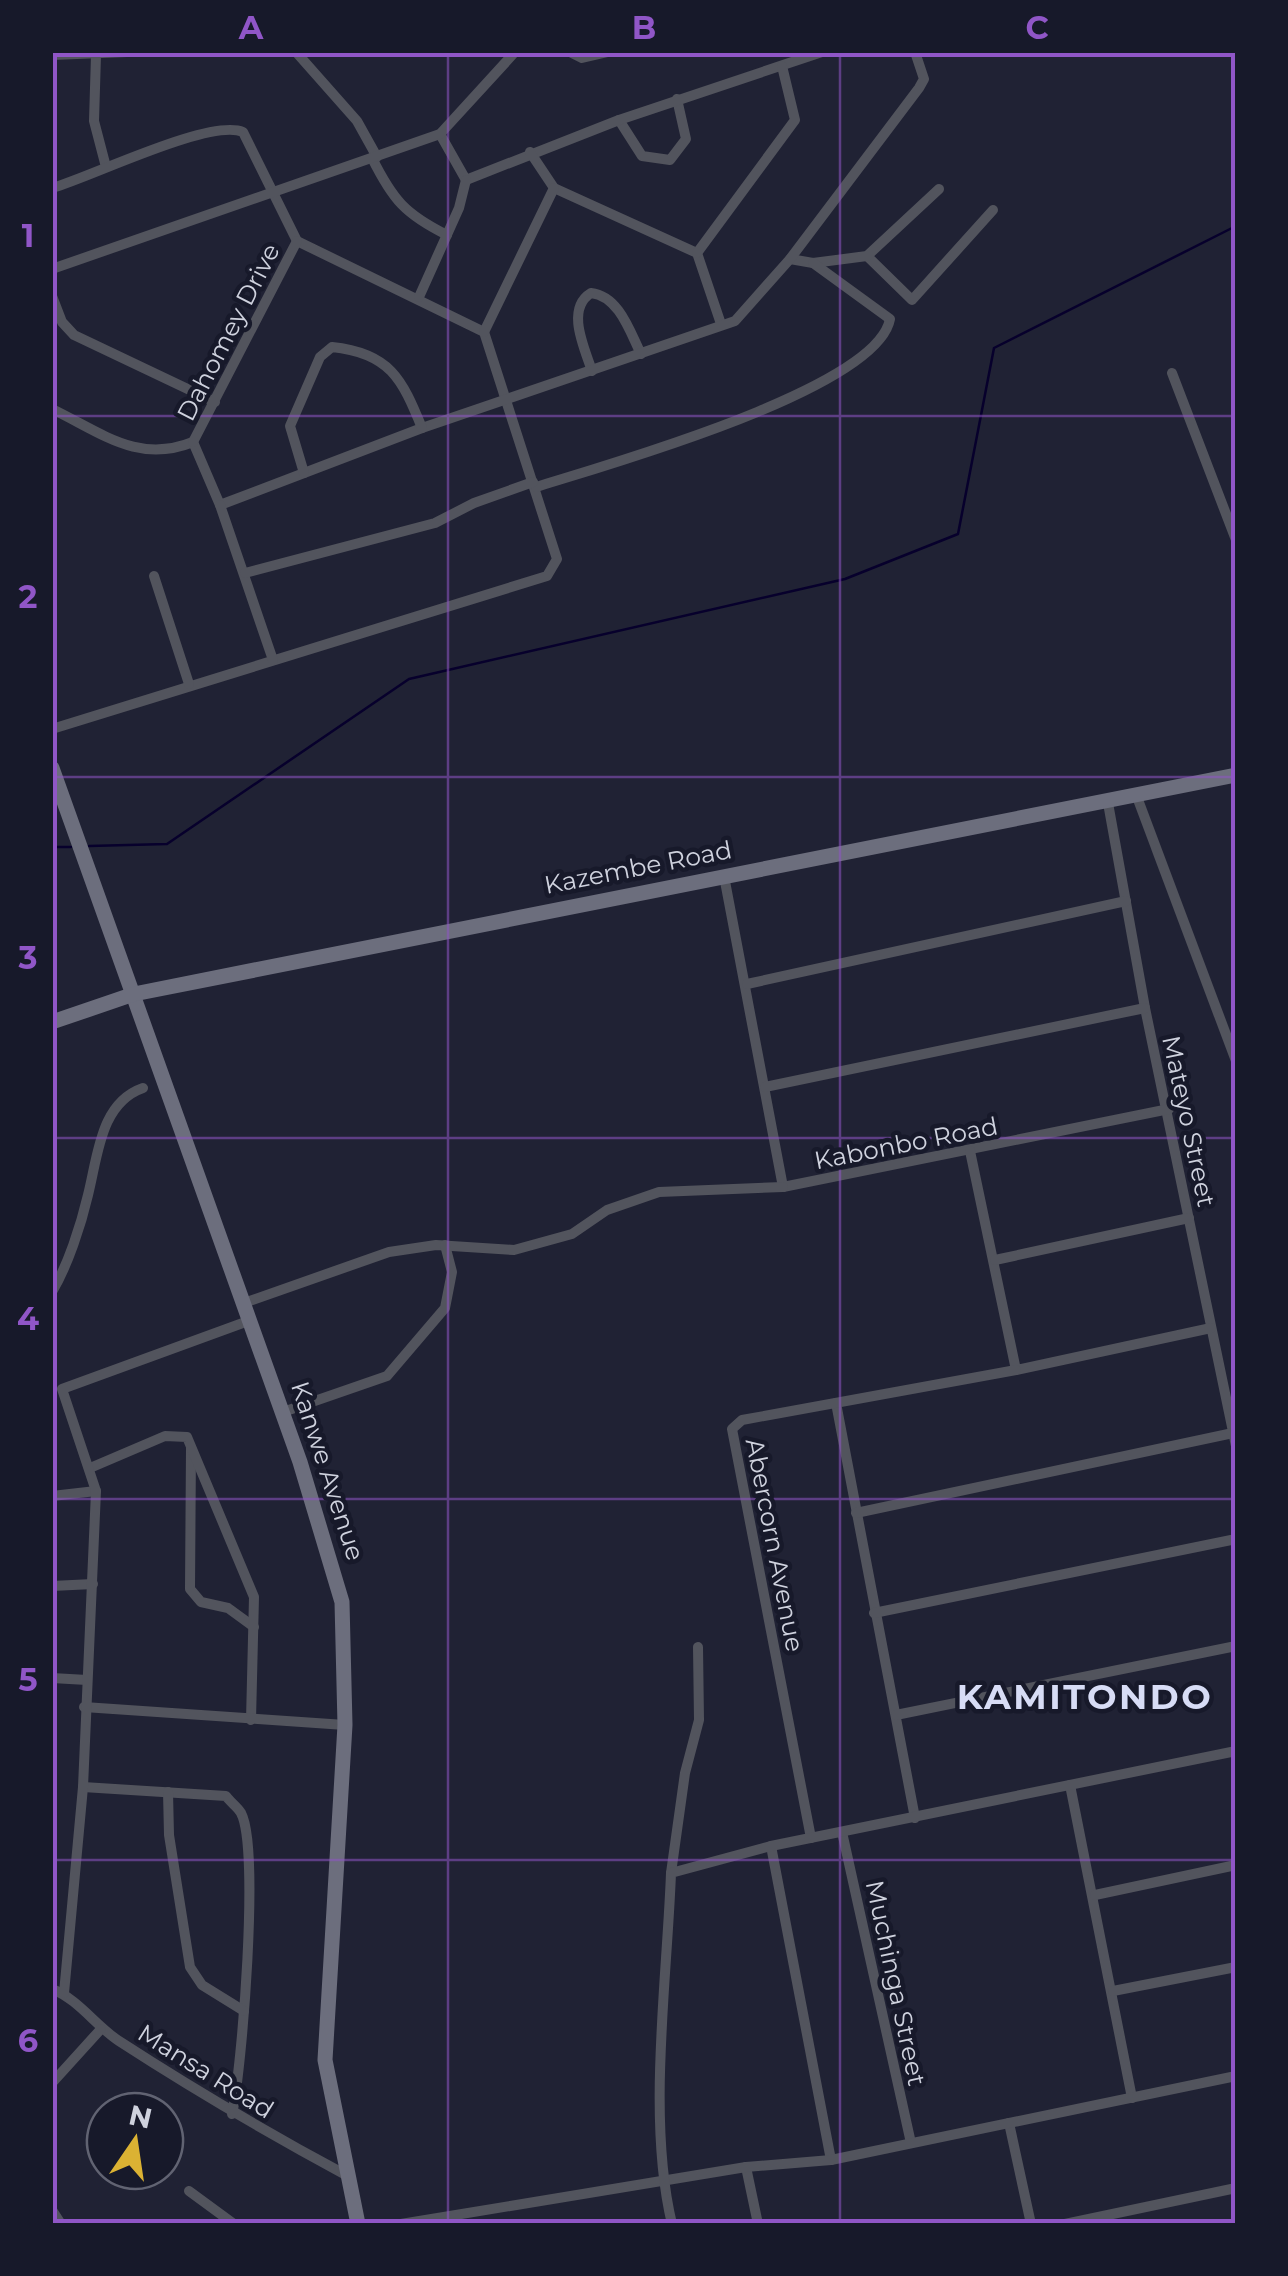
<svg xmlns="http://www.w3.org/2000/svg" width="1288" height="2276" font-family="Montserrat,sans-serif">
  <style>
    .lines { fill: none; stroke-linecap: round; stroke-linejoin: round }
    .stream { stroke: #07002c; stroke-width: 2.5 }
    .minor { stroke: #52545d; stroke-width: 10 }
    .secondary { stroke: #6c6e7d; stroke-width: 15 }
    .grid { fill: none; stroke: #9056c7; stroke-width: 2.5; stroke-opacity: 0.55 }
    .labels { text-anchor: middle; stroke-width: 9; stroke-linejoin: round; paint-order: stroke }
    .street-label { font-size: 25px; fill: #cfd2de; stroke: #17192a }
    .district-label { font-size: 35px; font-weight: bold; letter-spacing: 2.5px; fill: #d7dcf5; stroke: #17192a }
    .neatline { fill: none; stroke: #9056c7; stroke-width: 4 }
    .grid-label { font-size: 32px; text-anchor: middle; font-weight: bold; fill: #9056c7 }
  </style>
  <rect width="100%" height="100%" fill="#202234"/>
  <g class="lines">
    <g class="stream">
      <path d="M89 846 167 844 409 679 845 579 958 534 994 348 1236 226"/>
      <path d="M52 847H71"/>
    </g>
    <g class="minor">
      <path d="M296 52 357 121 377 157"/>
      <path d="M570 52 582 58 608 52"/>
      <path d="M52 55 127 52"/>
      <path d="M96 55 94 121 106 167"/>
      <path d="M619 120 642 156 670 160 686 139 677 99"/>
      <path d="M440 134 466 180 619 120 822 52"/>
      <path d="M530 152 554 188 697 253 721 324"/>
      <path d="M372 158C393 200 405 214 447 235"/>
      <path d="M52 188C91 177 210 118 243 132L297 241 484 332 557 559 547 576 52 729"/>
      <path d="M697 253 795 120 782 66"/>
      <path d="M867 256 912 300 993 210"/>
      <path d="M790 259 813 263 867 256 939 189"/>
      <path d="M52 269 440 134 515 52"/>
      <path d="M52 296 62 322 74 335 215 402"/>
      <path d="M419 297 459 208 466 180"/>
      <path d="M484 332 554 188"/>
      <path d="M592 371C585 349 565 309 591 293 619 296 630 332 641 354"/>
      <path d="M1172 373 1236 540"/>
      <path d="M52 409C102 433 138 464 193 442L220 505 422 428 735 321 790 259 919 88 924 79 915 52"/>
      <path d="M193 442 297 241"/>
      <path d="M304 473 290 426 320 357 332 347C390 353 402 379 422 428"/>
      <path d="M536 487C602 466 877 390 890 319L813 263"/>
      <path d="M220 505 273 660"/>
      <path d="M245 573 435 523 474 503 533 482"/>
      <path d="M154 576 189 684"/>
      <path d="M1137 797 1236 1061"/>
      <path d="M1108 803 1145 1008 1236 1446"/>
      <path d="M724 876 783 1187 1169 1109"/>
      <path d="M747 984 1126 901"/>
      <path d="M765 1087 1145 1008"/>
      <path d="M970 1151 1016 1370 1211 1328"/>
      <path d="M995 1260 1189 1218"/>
      <path d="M52 1292C68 1265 81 1225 88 1195 98 1156 100 1103 143 1088"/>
      <path d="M244 1303 389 1252 436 1245 514 1250 572 1234 607 1210 659 1192 783 1187"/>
      <path d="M836 1403 915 1818"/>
      <path d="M283 1412 387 1376 445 1308 452 1272 445 1245"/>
      <path d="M191 1448 190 1589 201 1602 228 1608 254 1627"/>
      <path d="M90 1468 165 1436 187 1437 254 1597 251 1720"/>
      <path d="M52 1496 96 1491"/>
      <path d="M856 1513 1233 1433"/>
      <path d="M52 1586 93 1584"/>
      <path d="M874 1613 1236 1539"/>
      <path d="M52 1678 87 1680"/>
      <path d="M84 1707 345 1725"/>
      <path d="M896 1715 1236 1646"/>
      <path d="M1070 1785 1132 2098"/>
      <path d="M83 1787 226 1796C230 1802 238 1807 241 1813 260 1848 242 2069 232 2114"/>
      <path d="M168 1792 169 1835 190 1967 202 1985 244 2011"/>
      <path d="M842 1832 911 2143"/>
      <path d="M811 1838 732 1429 742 1420 1016 1370"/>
      <path d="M771 1846 831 2160"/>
      <path d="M671 1873 685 1773 699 1720 698 1647"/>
      <path d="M1095 1895 1236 1865"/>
      <path d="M52 1989C78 1999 96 2026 119 2041 193 2089 268 2133 346 2175"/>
      <path d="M1113 1991 1236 1967"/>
      <path d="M64 1993 83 1787 96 1491 62 1389 251 1320"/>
      <path d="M52 2083 101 2029"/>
      <path d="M1009 2123 1031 2224"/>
      <path d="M746 2167 758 2224"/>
      <path d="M189 2191 234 2224"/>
      <path d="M52 2210 61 2224"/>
      <path d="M401 2224 746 2167 831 2160 1236 2076"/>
      <path d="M672 2224C647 2120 667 1981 671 1873L771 1846 1236 1751"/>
      <path d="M1065 2224 1236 2188"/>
    </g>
    <g class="secondary">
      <path d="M52 768 300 1462 342 1602 345 1725 325 2060 358 2224"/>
      <path d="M52 1022 134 994 1236 775"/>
    </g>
  </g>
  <path class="grid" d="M448 52V2224M840 52V2224M52 416H1236M52 777H1236M52 1138H1236M52 1499H1236M52 1860H1236"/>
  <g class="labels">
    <g class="street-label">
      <text transform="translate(228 332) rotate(-63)" y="9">Dahomey Drive</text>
      <text transform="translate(638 867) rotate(-11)" y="9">Kazembe Road</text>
      <text transform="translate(1189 1121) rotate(78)" y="9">Mateyo Street</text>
      <text transform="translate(906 1143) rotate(-11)" y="9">Kabonbo Road</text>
      <text transform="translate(328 1471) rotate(72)" y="9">Kanwe Avenue</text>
      <text transform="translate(775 1545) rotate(79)" y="9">Abercorn Avenue</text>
      <text transform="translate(896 1983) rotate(78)" y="9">Muchinga Street</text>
      <text transform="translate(206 2071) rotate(32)" y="9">Mansa Road</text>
    </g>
    <g class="district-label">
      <text x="1085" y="1709">KAMITONDO</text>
    </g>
  </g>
  <rect width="1288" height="2276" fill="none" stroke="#17192a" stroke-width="110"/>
  <g transform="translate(135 2141) rotate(13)"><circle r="48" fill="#17192a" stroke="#616372" stroke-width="2.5"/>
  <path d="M0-8L18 38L0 25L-18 38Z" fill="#dbb233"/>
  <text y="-15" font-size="28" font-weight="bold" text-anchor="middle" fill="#cfd2de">N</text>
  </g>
  <rect x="55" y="55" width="1178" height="2166" class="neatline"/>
  <g class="grid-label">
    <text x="251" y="39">A</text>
    <text x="644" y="39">B</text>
    <text x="1037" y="39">C</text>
    <text x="28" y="247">1</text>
    <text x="28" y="608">2</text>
    <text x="28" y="969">3</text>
    <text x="28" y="1330">4</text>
    <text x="28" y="1691">5</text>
    <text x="28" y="2052">6</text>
  </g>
</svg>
